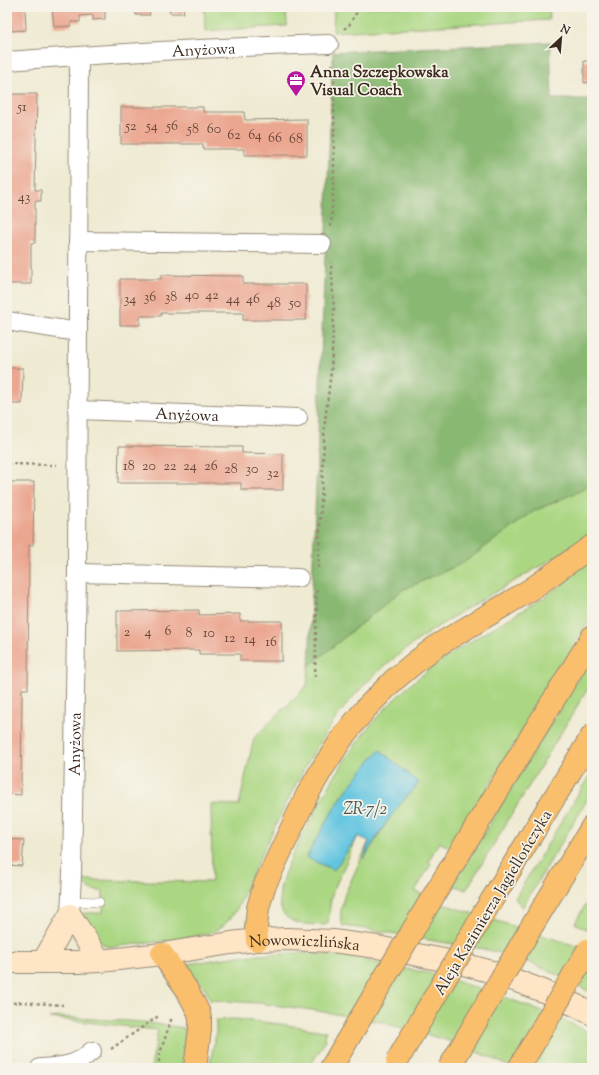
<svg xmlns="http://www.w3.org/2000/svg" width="599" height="1075" font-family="'Sorts Mill Goudy',serif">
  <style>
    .green { fill: #abd783; stroke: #738050 }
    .forest { fill: #88b871; stroke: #627148 }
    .water { fill: #62c5e0; stroke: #4e787f }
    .building { fill: #eba690 }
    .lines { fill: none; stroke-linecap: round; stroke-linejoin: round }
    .lane-casing { stroke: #958a78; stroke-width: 10 }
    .street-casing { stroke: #958a78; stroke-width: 20 }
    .secondary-casing { stroke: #958a78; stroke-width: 24 }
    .highway-casing { stroke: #958a78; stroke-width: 24 }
    .path { stroke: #958a78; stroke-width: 2.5; stroke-dasharray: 3 3; stroke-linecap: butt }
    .lane { stroke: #fff; stroke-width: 9 }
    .street { stroke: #fff; stroke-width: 18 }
    .secondary { stroke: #fde5c5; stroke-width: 22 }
    .highway { stroke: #f9bf6d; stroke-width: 22 }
    .highway-bridge-casing { stroke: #958a78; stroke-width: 24; stroke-linecap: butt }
    .highway-bridge { stroke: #f9bf6d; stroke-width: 22 }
    .labels { text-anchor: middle; stroke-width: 3.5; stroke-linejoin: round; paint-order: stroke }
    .number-label { font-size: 14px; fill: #67493a }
    .street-label { font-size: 16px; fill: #3b2a1e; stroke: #f7f3e8 }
    .poi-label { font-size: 16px; font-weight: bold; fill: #3b2a1e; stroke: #f7f3e8; text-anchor: start }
    .water-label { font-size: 17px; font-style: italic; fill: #475858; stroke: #f7f3e8 }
  </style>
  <rect width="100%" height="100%" fill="#f7f3e8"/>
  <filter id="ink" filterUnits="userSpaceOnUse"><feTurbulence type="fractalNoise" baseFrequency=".025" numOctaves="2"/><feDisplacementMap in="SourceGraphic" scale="8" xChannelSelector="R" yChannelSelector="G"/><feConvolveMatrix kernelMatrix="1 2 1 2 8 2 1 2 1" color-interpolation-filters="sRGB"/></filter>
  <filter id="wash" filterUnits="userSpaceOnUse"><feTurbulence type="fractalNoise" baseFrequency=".012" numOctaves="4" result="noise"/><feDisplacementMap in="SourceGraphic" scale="16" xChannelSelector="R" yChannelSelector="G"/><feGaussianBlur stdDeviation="0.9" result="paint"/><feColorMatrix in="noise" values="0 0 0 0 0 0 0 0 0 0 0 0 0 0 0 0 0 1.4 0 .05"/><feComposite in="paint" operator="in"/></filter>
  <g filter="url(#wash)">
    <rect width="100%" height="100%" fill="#efead2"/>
    <g class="green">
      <path d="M204 7H286L287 26 205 31Z"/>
      <path d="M334 7H549V20L333 32Z"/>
      <path d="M592 481V533C544 567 491 592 442 624 408 646 373 672 347 704 315 744 292 790 270 837 259 859 249 880 240 903 235 912 230 921 221 927 212 934 201 935 190 937 163 942 137 944 110 947 92 941 90 931 80 916L84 913H103V891C94 891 86 889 81 880L212 882 211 804 239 805 254 738 307 685 309 666 402 590 463 563 534 511 584 489Z"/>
      <path d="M592 559V616L451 848 439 842 430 859 429 861 431 864 415 891 443 904 592 951V993C562 977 532 961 500 953 475 946 449 944 424 939 397 934 370 929 343 926 338 917 342 904 345 894L369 841 365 857 392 814 419 783 380 750C356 776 336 802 320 833 315 841 310 849 307 858L334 870 358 836 334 889 331 898 328 923 326 925C312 924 290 927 282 911 272 890 294 851 304 832 321 799 339 767 361 737 376 717 393 700 411 684 452 649 499 625 545 597 562 586 576 571 592 559Z"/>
      <path d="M592 655V682L579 703 466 890 453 885Z"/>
      <path d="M592 771V792L522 908 515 898Z"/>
      <path d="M592 893V921L587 930 575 923Z"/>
      <path d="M301 953 331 955 363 959 379 964 434 974 507 998 573 1024 592 1034V1068H512L492 1058 446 1040 381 1022 312 1010 259 1003 210 1000C206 987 198 979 188 970V964L239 956 278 954Z"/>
      <path d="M61 1017 143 1022 185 1028 182 1068H151L158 1030 49 1018Z"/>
      <path d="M235 1019 280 1024 324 1031H326L325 1037 326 1040 309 1068H209L216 1034V1020Z"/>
    </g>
    <path class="forest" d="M550 42 552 99H592V481L584 489 534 511 463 563 402 590 309 666 333 52Z"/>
    <path class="water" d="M380 750 419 783C396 807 380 830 364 859L369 841 358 836 334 870 307 858C310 849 315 842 320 833 336 803 356 775 380 750Z"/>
    <g id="blocks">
      <g class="building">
        <path d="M7 7H25L26 30 11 31V26H7Z"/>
        <path d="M52 7H105V19L93 20V15L80 16V22H71V26L54 27Z"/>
        <path d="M135 7H183L184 13H170L169 8 149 10 150 15H136Z"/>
        <path d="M584 61H592V82L584 83Z"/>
        <path d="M7 94H37L35 190H41V201H35V243H31V284H7Z"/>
        <path d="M121 107H203V112H244L245 120 307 119V155H244V149H203V144H121Z"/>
        <path d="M161 275 243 276V284H306V320H243V313H161V316H140V325H120V279H161Z"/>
        <path d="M7 368H23L22 404H7Z"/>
        <path d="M119 446 242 447V453L283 454V490H241V483H118Z"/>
        <path d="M7 482H34L33 545H29L28 689H22L21 795 7 794Z"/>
        <path d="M199 610V615L240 614V621H282V661H240V654H199V650L117 651V611Z"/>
        <path d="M7 839 24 840 22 866 7 865Z"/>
      </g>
    </g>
  </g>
  <g filter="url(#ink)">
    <use href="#blocks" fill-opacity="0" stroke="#958a78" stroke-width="1"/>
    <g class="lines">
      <g class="lane-casing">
        <path id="lane" d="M70 901 99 902"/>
      </g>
      <g class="street-casing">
        <g id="street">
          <path id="s1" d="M7 61C114 53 222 47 329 44"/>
          <path d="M78 241 322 244"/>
          <path d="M7 321 78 332"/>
          <path id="s2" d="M77 410 298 418"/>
          <path d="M77 573 299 578"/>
          <path id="s3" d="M70 915 72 874 77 573 79 56"/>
          <path d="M40 1068C54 1067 69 1067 82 1059 85 1057 89 1053 92 1051"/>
        </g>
      </g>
      <g class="secondary-casing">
        <g id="secondary">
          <path id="s4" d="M7 962H78L100 961 162 954 231 943 257 940 287 939 333 941 377 947 459 963 496 973 543 991 577 1006 592 1014"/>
          <path d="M43 962 70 915 100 961"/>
        </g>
      </g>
      <g class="highway-casing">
        <g id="highway">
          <path d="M431 900 592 637"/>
          <path d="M482 916 592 736"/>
          <path d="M529 931 592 827"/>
          <path d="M257 940 256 928 258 908 264 887 307 795 322 769 345 734 367 707 394 680 418 660 438 645 530 590 592 546"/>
          <path d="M162 954 186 988 199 1013 200 1019V1030L195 1068"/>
          <path d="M331 1068 345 1044"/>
        </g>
      </g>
      <g class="path">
        <path d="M344 29 349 25 360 7"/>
        <path d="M331 227 334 169V80L332 64"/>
        <path d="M7 464 57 465"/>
        <path d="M318 568 325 421 331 372 334 309 331 262"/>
        <path d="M315 677 317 589"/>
        <path d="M7 1004 20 1002 63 1005"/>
        <path d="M111 1049 160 1015"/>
        <path d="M158 1068 160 1053 172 1017"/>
      </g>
      <use href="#lane" class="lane"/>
      <use href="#street" class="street"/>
      <use href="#secondary" class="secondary"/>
      <use href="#highway" class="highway"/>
      <g class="highway-bridge-casing">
        <g id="highway-bridge">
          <path d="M345 1044 431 900"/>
          <path d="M397 1061 482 916"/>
          <path d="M449 1068 529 931"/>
          <path d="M519 1068 588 950"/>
        </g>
      </g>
      <use href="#highway-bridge" class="highway-bridge"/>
    </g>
  </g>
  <defs>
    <g id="office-pin" transform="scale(1)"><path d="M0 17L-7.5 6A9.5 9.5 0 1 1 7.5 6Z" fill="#b5179e" stroke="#f7f3e8"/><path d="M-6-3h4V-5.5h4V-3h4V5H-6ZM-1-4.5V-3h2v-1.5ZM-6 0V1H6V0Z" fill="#fff"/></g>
  </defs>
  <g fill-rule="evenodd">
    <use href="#office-pin" x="296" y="80"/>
  </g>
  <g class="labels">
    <g class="number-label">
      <text x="22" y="111">51</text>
      <text x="131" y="130">52</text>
      <text x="152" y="130">54</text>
      <text x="172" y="130">56</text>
      <text x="193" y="133">58</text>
      <text x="214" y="133">60</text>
      <text x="234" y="139">62</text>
      <text x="255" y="139">64</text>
      <text x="275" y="142">66</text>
      <text x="296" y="143">68</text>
      <text x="24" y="201">43</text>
      <text x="192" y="299">40</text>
      <text x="212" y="299">42</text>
      <text x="150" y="301">36</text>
      <text x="171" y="301">38</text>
      <text x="130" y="303">34</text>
      <text x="233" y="303">44</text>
      <text x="253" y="303">46</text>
      <text x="274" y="307">48</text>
      <text x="295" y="307">50</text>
      <text x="129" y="470">18</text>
      <text x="149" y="470">20</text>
      <text x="170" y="470">22</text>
      <text x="190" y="470">24</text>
      <text x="211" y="470">26</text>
      <text x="231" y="473">28</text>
      <text x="252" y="473">30</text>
      <text x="273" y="477">32</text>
      <text x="168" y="635">6</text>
      <text x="127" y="636">2</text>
      <text x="148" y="636">4</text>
      <text x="189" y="637">8</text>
      <text x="209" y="637">10</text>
      <text x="230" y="642">12</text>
      <text x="250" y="643">14</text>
      <text x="271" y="646">16</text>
    </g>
    <g class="street-label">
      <text dy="6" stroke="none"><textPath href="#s1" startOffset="197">Anyżowa</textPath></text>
      <text dy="6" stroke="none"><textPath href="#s2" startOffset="110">Anyżowa</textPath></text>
      <text dy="6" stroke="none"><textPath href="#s3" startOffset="171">Anyżowa</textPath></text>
      <text transform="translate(492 902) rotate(-59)" y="6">Aleja Kazimierza Jagiellończyka</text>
      <text dy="6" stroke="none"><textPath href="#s4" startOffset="299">Nowowiczlińska</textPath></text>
    </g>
    <g class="poi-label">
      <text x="310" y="77">Anna Szczepkowska<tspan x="310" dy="18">Visual Coach</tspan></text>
    </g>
    <g class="water-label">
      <text x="365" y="814">ZR-7/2</text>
    </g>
  </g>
  <rect width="599" height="1075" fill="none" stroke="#f7f3e8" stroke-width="24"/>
  <g transform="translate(561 38) rotate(26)" stroke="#f7f3e8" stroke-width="3" paint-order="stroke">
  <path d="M0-3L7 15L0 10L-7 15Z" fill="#3b2a1e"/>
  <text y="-6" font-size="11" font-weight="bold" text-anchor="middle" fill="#3b2a1e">N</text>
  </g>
</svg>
